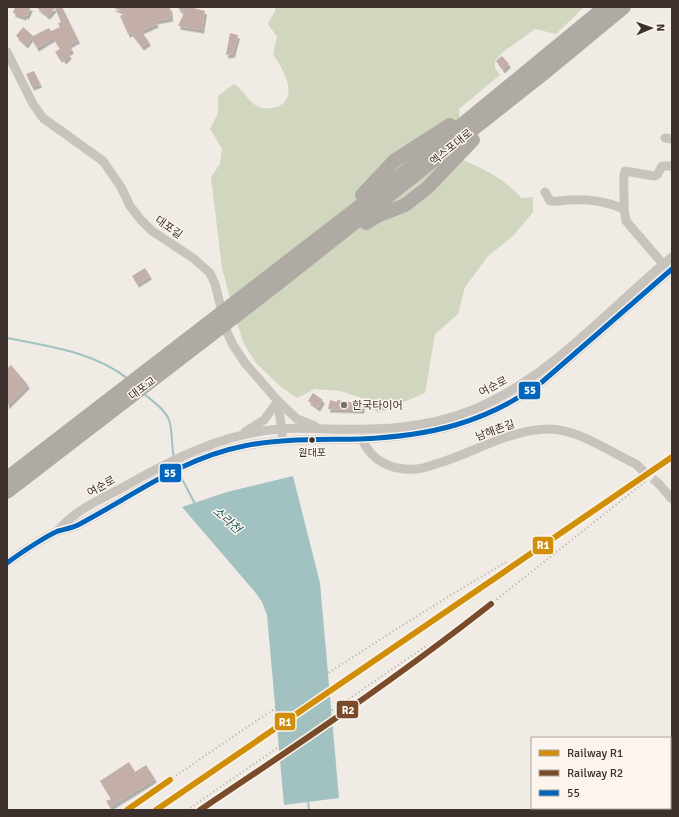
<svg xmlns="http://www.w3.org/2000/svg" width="679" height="817" font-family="Signika,'Noto Sans KR',sans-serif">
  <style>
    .green { fill: #d1d6bf }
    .water { fill: #a1c2c1 }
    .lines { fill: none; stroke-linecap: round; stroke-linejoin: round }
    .stream { stroke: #a1c2c1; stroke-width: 2 }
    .building { fill: #c3afa7; filter: url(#shadow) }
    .minor-tunnel { stroke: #ccc6c0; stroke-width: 9; stroke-dasharray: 9 4.5; stroke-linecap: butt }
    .minor { stroke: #c9c3be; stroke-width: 9 }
    .highway { stroke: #afaaa4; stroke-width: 14 }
    .rail { stroke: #b1aca8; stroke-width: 2; stroke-dasharray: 1 3; stroke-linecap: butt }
    .highway-bridge { stroke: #afaaa4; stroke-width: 14 }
    .bus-1-casing { stroke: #fbf5ee; stroke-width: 8 }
    .bus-1 { stroke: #0065bd; stroke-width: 5 }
    .rail-1-casing { stroke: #fbf5ee; stroke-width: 9 }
    .rail-2-casing { stroke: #fbf5ee; stroke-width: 9 }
    .rail-1 { stroke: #d18e09; stroke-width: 6 }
    .rail-2 { stroke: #7a4b2a; stroke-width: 6 }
    .poi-dot { fill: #7a716c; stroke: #fbf5ee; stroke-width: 1.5 }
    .bus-dot { fill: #3b302b; stroke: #fbf5ee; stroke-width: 1.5 }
    .labels { text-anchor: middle; stroke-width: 3; stroke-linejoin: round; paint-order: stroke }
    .bus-label { font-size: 10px; fill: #3b302b; stroke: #fbf5ee }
    .street-label { font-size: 11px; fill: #3b302b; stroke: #fbf5ee }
    .poi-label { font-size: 11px; fill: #3b302b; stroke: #fbf5ee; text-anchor: start }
    .water-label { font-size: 12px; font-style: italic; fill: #1f5a5e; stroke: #fbf5ee }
    .line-badge { stroke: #fbf5ee; stroke-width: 1.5 }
    .badge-label { font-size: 11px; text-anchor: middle; font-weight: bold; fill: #fff }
  </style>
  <defs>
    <filter id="shadow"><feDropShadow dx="2" dy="3.5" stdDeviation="0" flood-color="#0004"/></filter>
  </defs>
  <rect width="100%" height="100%" fill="#f0ebe5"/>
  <path class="green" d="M275 7H584L556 34 535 29 503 52 495 61V68L500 75 459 109 461 159C484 169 505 179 521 198L533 197V212L513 236 488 256 465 287 458 314 435 334 425 393 378 413 365 399 340 391 315 389 297 398 280 386 256 363 244 344 236 320 222 268 211 177 220 164 222 149 210 129 218 113V96L234 84C245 90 249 105 262 108 266 109 272 108 277 107 301 97 282 68 273 54L277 37 268 24 275 11Z"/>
  <path class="water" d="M293 476 320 583 339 798 284 805 267 615 262 602 255 592 182 507 227 492Z"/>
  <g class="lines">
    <g class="stream">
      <path d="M7 338C47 346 95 352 128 379"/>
      <path d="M143 393C151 400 165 409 169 420 173 431 171 445 174 457"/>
      <path d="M179 473 195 504"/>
      <path d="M308 800 309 810"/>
    </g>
  </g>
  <g class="building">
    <path d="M15 7H31L27 16 25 15 24 17 13 13Z"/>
    <path d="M36 7H62L78 40 69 45 72 50 67 53 70 55 64 61 62 58 60 59 55 52 60 49 53 38 37 48 31 38 26 45 16 36 23 27 33 36 49 28 51 31 60 27 58 23 61 22 55 8 48 16Z"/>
    <path d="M112 7H170L171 18 155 21 157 24 141 31 149 42 142 47 131 33 128 34 120 16 126 13Z"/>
    <path d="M177 7H190L205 11 202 30 178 26 184 13Z"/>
    <path d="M230 33 238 35 233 54 226 55Z"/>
    <path d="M502 56 509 64 503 70 496 61Z"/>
    <path d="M34 71 40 84 32 87 26 74Z"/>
    <path d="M145 268 150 276 137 284 132 276Z"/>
    <path d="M11 365 28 385 7 406V369Z"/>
    <path d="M313 393 323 400 318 408 308 401Z"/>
    <path d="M330 400 337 402V400L363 404 362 410 328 409Z"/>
    <path d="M129 762 135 772 146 765 155 779 110 807 106 801 111 799 100 781Z"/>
  </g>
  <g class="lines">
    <path class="minor-tunnel" d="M642 470 659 484"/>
    <g class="minor">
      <path d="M7 52 33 104 43 118 103 161 121 187 130 206 141 220 152 231 193 258 210 273 215 284 227 332 233 345 245 363 278 401 282 434"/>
      <path d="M665 138 672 139"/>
      <path d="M545 192 550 201C557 202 561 200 568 200 589 199 605 201 624 209L626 221 663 264"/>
      <path d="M624 209C625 198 622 179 625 171L654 176 657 175 662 166H672"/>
      <path d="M245 432 264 420 278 401 297 419 315 426"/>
      <path d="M362 439C371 461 392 471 416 469 424 469 432 465 439 463 475 452 511 429 549 429 578 429 610 452 636 464L642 470"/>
      <path d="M659 484 672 499"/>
      <path d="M58 531C75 509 104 498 127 485 175 458 225 433 280 429 296 427 313 429 329 429 379 430 423 429 470 411 550 379 607 310 672 257"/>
      <path d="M7 563C19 554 46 536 58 531 65 529 72 528 78 525 133 496 182 458 244 446 282 438 322 440 361 439 430 436 486 423 542 382L672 269"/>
    </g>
    <g class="highway">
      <path d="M362 195 394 161 450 125"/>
      <path d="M366 223 377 216 405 205 427 188 473 140"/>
      <path d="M269 276 408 169 605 7"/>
      <path d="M276 285 543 74 624 7"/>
    </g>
    <g class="rail">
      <path d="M127 810C251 723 376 639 506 562"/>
      <path d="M156 810 672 457"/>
      <path d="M187 810 426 646"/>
      <path d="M200 810 443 642 646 481"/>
    </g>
    <g class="highway-bridge">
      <path d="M7 478 269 276"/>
      <path d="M7 492 276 285"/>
    </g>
    <g class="bus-1-casing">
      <path id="bus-1" d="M7 563C19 554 46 536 58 531 65 529 72 528 78 525 133 496 182 458 244 446 282 438 322 440 361 439 430 436 486 423 542 382L672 269"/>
    </g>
    <use href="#bus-1" class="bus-1"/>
    <g class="rail-1-casing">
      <g id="rail-1">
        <path d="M127 810 170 780"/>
        <path d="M156 810 672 457"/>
      </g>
    </g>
    <g class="rail-2-casing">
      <path id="rail-2" d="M200 810C299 744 397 678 491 604"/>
    </g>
    <use href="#rail-1" class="rail-1"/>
    <use href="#rail-2" class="rail-2"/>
  </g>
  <circle class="poi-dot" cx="344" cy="405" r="4"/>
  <circle class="bus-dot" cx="312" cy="440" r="3.5"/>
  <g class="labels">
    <g class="bus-label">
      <text x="312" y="456">원대포</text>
    </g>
    <g class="street-label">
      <text transform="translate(451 147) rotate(-39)" y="4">엑스포대로</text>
      <text transform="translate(169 227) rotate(35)" y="4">대포길</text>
      <text transform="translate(493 386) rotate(-27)" y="4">여순로</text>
      <text transform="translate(142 388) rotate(-37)" y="4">대포교</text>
      <text transform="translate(495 430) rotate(-20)" y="4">남해촌길</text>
      <text transform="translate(101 486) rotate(-29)" y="4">여순로</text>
    </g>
    <g class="poi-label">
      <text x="352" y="409">한국타이어</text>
    </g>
    <g class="water-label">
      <text transform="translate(227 520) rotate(41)" y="4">소라천</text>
    </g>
  </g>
  <g class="line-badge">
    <rect x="518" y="381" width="23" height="19" rx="4" fill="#0065bd"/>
    <rect x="159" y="463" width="23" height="20" rx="4" fill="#0065bd"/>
    <rect x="532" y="536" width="22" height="19" rx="4" fill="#d18e09"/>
    <rect x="336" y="700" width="23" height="19" rx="4" fill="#7a4b2a"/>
    <rect x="274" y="712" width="22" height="19" rx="4" fill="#d18e09"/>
  </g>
  <g class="badge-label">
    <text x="530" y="394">55</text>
    <text x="170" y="477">55</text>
    <text x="543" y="549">R1</text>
    <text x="348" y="714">R2</text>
    <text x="285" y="726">R1</text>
  </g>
  <rect width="679" height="817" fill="none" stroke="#3b302b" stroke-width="16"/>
  <rect x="531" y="737" width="140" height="72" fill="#fbf5ee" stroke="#aea6a0"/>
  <rect x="539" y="750" width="20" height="6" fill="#d18e09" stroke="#aea6a0"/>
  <text x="567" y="757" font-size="12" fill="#3b302b">Railway R1</text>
  <rect x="539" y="770" width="20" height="6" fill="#7a4b2a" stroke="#aea6a0"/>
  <text x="567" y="777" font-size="12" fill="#3b302b">Railway R2</text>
  <rect x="539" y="790" width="20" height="6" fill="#0065bd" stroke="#aea6a0"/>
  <text x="567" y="797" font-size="12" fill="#3b302b">55</text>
  <g transform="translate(651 28) rotate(88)" stroke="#fbf5ee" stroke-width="3" paint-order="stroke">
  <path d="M0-3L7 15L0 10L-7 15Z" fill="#3b302b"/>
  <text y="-6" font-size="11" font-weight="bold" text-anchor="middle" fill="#3b302b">N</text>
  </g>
</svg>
